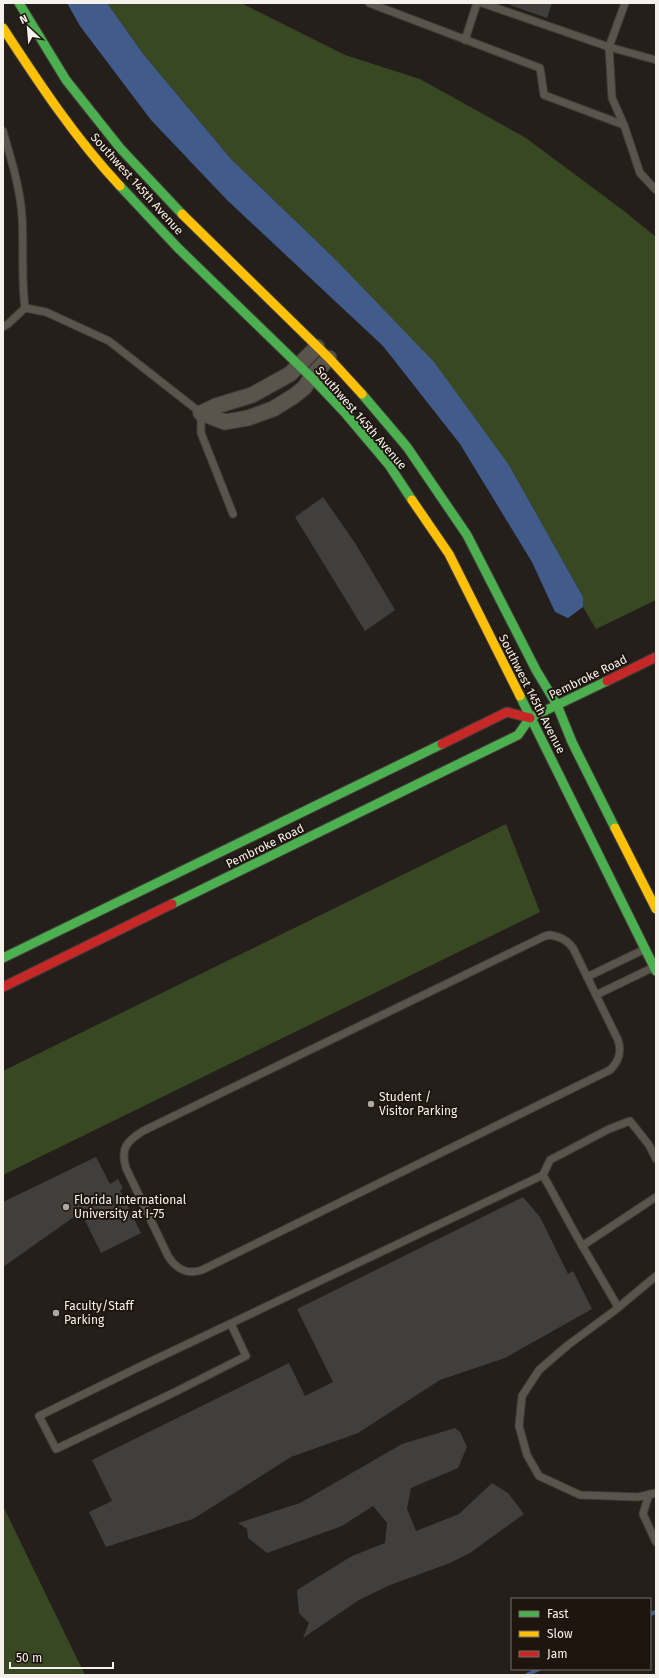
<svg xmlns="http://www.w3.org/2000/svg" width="659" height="1678" font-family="'Fira Sans',sans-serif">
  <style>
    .green { fill: #374822 }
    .water { fill: #415c8b }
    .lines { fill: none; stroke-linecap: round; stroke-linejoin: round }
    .stream { stroke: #415c8b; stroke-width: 4 }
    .building { fill: #423e3b }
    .lane-casing { stroke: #413c38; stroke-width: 9 }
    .street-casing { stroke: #413c38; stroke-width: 17 }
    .fast-casing { stroke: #413c38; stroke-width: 11 }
    .slow-casing { stroke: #413c38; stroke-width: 11 }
    .jam-casing { stroke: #413c38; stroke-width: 11 }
    .lane { stroke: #5b544d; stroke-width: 7 }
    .street { stroke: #5b544d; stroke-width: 15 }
    .fast { stroke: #4caf50; stroke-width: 9 }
    .slow { stroke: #ffc107; stroke-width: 9 }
    .jam { stroke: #c62828; stroke-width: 9 }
    .poi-dot { fill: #ada8a2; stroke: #1e160e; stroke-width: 1.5 }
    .labels { text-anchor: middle; stroke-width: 4; stroke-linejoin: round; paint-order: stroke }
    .street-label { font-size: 12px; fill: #f7f1ec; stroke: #1e160e }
    .poi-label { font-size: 12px; fill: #f7f1ec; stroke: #1e160e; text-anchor: start }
  </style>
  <rect width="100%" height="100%" fill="#241f1a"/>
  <g class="green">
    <path d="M107 3H241L345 55 420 79 526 138 624 211 656 237V600L596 629 583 607V597L509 465 333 257 231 159 144 55Z"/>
    <path d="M506 824 540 912 3 1175V1071Z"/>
    <path d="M3 1506 85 1675H3Z"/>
  </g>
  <path class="water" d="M67 3H107L144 55 231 159 333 257 434 362 509 465 583 597V607L568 618 555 612 532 562 460 444 383 346 227 200 151 120 80 26Z"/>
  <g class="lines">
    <g class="stream">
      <path d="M650 1614 656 1612"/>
      <path d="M527 1675 539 1669"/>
    </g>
  </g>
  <g class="building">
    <path d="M510 3H552L547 18 510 5Z"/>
    <path d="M323 497 355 543 395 610 365 631 295 517Z"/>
    <path d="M96 1157 110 1184 118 1179 123 1189 120 1190 141 1233 101 1253 81 1212 3 1267V1202Z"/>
    <path d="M523 1197 540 1217 568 1274 573 1271 592 1309 505 1358 440 1380 358 1433 291 1457 193 1519 106 1547 89 1512 112 1501 92 1460 289 1363 305 1396 333 1382 297 1309Z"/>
    <path d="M455 1428 460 1432 467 1447 458 1468 411 1488 407 1509 416 1531 459 1514 492 1483 508 1493 524 1514 470 1553 450 1563 390 1585 359 1600 303 1638 309 1623 299 1613 297 1590 352 1556 385 1543 387 1523 373 1506 342 1526 267 1553 248 1538 247 1529 238 1523 300 1503 402 1444Z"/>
  </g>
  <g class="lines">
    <g class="lane-casing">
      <g id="lane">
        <path d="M369 3 540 68 544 95 624 125"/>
        <path d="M482 3 609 47 656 60"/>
        <path d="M625 3 609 47 612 98 624 125 640 173 656 190"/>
        <path d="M465 40 477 3"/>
        <path d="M3 131C11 159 20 187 22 216 24 247 21 277 25 308L46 312 109 341 201 413V433L233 514"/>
        <path d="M3 327 8 324 25 308"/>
        <path d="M550 935C561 937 567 940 573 948L618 1040C622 1052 619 1061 610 1070L202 1270C188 1275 176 1269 168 1256L126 1168C120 1148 127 1141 143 1131L545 936Z"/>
        <path d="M587 977 643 950"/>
        <path d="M596 995 652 968"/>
        <path d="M582 1246 656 1197"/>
        <path d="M656 1276 614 1311 568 1345 539 1370 522 1396 519 1426 527 1455 539 1476 580 1495 638 1497 656 1493"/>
        <path d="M618 1307 576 1235 543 1175 550 1160 609 1129 630 1121 649 1145 656 1159"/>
        <path d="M231 1324 246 1356 173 1393 56 1449 39 1416 139 1367 543 1175"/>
        <path d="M649 1494 643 1514 656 1542"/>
      </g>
    </g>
    <g class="street-casing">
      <g id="street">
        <path d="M201 413 225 422 248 418 273 409 294 396 305 387 311 377 329 358"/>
        <path d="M201 413 216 406 252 395 290 374 317 347"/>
      </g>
    </g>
    <g class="fast-casing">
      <g id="fast">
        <path d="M19 3 66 80 120 148 182 214"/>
        <path d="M120 186 178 248 311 377 346 414 389 465 412 500"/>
        <path d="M362 394 407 447 467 535 536 670 557 705 572 742 615 828"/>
        <path d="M520 696 656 971"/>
        <path d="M172 904 518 735 530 718 607 681"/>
        <path d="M3 958 442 744"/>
      </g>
    </g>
    <g class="slow-casing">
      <g id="slow">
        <path d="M3 28C39 83 75 138 120 186"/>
        <path d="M182 214 329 358 362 394"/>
        <path d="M412 500 449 554 520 696"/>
        <path d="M615 828 656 909"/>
      </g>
    </g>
    <g class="jam-casing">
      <g id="jam">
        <path d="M607 681 656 657"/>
        <path d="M442 744 507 712 530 718"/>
        <path d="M3 987 172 904"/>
      </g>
    </g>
    <use href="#lane" class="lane"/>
    <use href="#street" class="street"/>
    <use href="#fast" class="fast"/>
    <use href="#slow" class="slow"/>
    <use href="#jam" class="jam"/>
  </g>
  <g class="poi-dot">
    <circle cx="371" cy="1104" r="4"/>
    <circle cx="66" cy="1207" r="4"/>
    <circle cx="56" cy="1313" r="4"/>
  </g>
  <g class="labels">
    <g class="street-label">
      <text transform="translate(137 184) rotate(48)" y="4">Southwest 145th Avenue</text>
      <text transform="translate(361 418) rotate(49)" y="4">Southwest 145th Avenue</text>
      <text transform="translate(588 677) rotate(-26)" y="4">Pembroke Road</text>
      <text transform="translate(532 694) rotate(63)" y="4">Southwest 145th Avenue</text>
      <text transform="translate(265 846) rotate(-26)" y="4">Pembroke Road</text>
    </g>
    <g class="poi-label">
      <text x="379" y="1101">Student /<tspan x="379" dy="14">Visitor Parking</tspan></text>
      <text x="74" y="1204">Florida International<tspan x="74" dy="14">University at I-75</tspan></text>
      <text x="64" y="1310">Faculty/Staff<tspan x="64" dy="14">Parking</tspan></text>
    </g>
  </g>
  <rect width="659" height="1678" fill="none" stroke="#f7f1ec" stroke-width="8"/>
  <rect x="511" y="1598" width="140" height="72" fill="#1e160e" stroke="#756e67"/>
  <rect x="519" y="1611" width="20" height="6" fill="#4caf50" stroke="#756e67"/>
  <text x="547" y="1618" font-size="12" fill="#f7f1ec">Fast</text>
  <rect x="519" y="1631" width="20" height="6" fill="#ffc107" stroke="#756e67"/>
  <text x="547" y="1638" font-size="12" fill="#f7f1ec">Slow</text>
  <rect x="519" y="1651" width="20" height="6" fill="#c62828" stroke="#756e67"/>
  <text x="547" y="1658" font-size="12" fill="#f7f1ec">Jam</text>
  <g transform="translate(28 28) rotate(334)" stroke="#1e160e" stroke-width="3" paint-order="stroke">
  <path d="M0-3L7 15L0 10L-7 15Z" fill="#f7f1ec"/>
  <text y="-6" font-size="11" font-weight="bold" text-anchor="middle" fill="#f7f1ec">N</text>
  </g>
  <path d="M10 1662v6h103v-6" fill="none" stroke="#f7f1ec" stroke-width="2"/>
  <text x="16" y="1662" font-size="12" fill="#f7f1ec" stroke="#1e160e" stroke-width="3" paint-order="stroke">50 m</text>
</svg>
